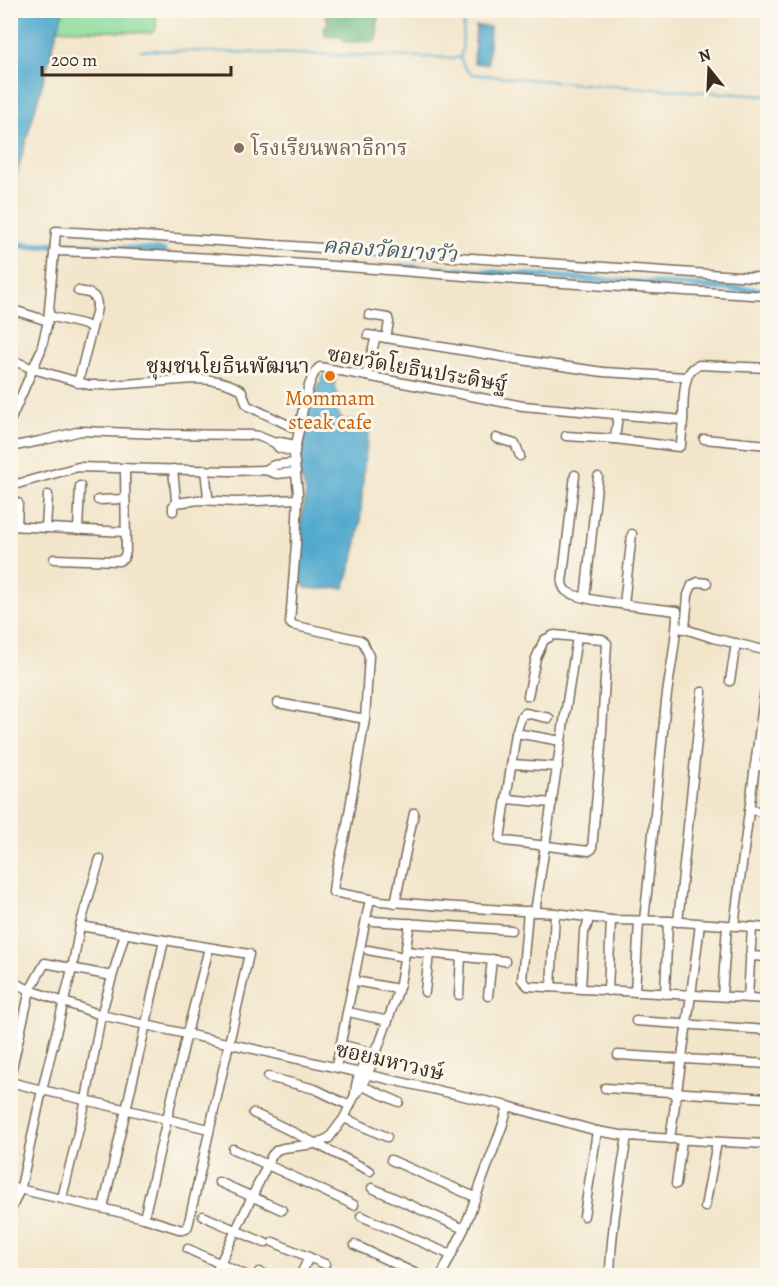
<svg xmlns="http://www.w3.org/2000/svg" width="778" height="1286" font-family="Alegreya,'Noto Serif Thai',serif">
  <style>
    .green { fill: #8cdc9c; stroke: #64835d; stroke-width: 1.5 }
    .forest { fill: #71bc84; stroke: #567351; stroke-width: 1.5 }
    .water { fill: #50a8cd; stroke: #466976; stroke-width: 1.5 }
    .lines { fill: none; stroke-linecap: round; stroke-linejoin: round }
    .stream { stroke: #50a8cd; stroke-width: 2 }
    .canal { stroke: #50a8cd; stroke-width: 7 }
    .minor-casing { stroke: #7b6b5a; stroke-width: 11 }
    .minor { stroke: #fff; stroke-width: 8 }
    .education-dot { fill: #8d6e63; stroke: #fbf7ec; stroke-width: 2 }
    .food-dot { fill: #e8710a; stroke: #fbf7ec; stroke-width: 2 }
    .labels { text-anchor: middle; stroke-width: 6; stroke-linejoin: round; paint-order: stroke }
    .education-label { font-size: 21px; fill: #785e54; stroke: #fbf7ec; text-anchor: start }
    .street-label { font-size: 21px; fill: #3b2a1e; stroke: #fbf7ec }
    .food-label { font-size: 21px; fill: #c56008; stroke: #fbf7ec }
    .water-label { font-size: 22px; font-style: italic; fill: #435c64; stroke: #fbf7ec }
    .neighbourhood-label { font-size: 22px; fill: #3b2a1e; stroke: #fbf7ec }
  </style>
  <rect width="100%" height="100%" fill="#fbf7ec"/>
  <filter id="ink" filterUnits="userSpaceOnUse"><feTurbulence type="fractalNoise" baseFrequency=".0167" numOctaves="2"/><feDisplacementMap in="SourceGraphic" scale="12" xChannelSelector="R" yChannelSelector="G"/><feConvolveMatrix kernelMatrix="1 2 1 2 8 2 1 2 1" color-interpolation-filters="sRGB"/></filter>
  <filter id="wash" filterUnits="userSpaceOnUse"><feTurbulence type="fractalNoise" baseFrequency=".008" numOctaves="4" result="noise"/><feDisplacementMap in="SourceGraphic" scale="24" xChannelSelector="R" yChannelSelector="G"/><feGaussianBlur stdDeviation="1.35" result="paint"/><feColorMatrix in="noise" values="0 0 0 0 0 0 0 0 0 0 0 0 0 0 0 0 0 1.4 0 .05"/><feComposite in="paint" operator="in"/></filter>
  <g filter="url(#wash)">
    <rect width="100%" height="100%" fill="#f2e5ca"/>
    <path class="green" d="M63 11H156V29L151 33 57 29Z"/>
    <path class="forest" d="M322 11H379L376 41 345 42 342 37 325 36V26H327L328 18H326V12Z"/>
    <g class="water">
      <path d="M11 10 63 11 11 194 10 11Z"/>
      <path d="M476 26 490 27 488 64 474 63Z"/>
      <path d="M324 375 335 380V387L339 399 337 412 342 419 372 422C362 455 363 490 360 524 357 544 351 569 344 588L319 589 306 588 298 578 297 545 306 492 297 467 302 421Z"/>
    </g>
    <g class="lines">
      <g class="stream">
        <path d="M140 50 460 58 465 68 471 74 582 84 768 96"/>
        <path d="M460 58 462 50 465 10"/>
      </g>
      <g class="canal">
        <path d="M10 244 31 246 59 244 163 251"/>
        <path d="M399 267 768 291"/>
      </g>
    </g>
  </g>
  <g filter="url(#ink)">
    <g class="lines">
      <g class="minor-casing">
        <g id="minor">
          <path d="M55 251C191 255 328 265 464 276 565 284 666 290 768 296"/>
          <path d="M78 291C82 292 89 292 92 295 102 301 94 319 92 328"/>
          <path d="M10 309 48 321"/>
          <path d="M369 315 388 318 389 322 386 338"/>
          <path d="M49 316 86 325 92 328 78 383"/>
          <path d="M368 335 528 361 603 372 686 377"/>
          <path d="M10 359 33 369 89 385H112L194 379C210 379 228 381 242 391L246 403 248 406 299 430C302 415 308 374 320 367L523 406 683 420C684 404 681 370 699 365L768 368"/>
          <path d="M366 376 376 336"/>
          <path d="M11 419 41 350 48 321 56 231 158 237 768 278"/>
          <path d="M299 430 294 455 298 493 296 544 290 623 292 625 360 640 363 642 369 656 365 719 346 831 334 883 333 892 380 901 442 906 555 913 611 920 668 921 768 928"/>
          <path d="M566 436 615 439 679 447 681 445 683 420"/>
          <path d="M496 438 515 444 520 456"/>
          <path d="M615 439 618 415"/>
          <path d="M704 439 768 445"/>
          <path d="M275 443 280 442 296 445"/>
          <path d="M10 447 40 441 81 431 162 434 251 435 258 436 275 443 279 448 295 452"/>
          <path d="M173 469 176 500"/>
          <path d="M205 470 208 496"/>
          <path d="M265 470 274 465 295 463"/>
          <path d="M575 475 562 583C563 587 563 588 566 591 580 602 656 608 677 611 677 644 668 677 665 711 658 780 652 850 644 920"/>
          <path d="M10 486 78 467 230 471 265 470 277 474 296 472"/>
          <path d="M98 500 125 499"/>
          <path d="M173 511V506L176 503 199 500 236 502 297 499"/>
          <path d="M10 526 126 532"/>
          <path d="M17 526 18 503"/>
          <path d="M46 528 48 495"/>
          <path d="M78 530 80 486"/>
          <path d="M54 559 119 561 124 558 126 551 125 468"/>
          <path d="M585 598 598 477"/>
          <path d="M624 604 632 534"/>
          <path d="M677 628 685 629 713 638 768 651"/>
          <path d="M685 629 688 595 692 585 698 582 707 583"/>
          <path d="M730 681 736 643"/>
          <path d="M528 696 536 658 544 640 554 635 602 639 607 643 601 748 592 849 589 851 505 841 500 839 516 733 522 715 525 713 549 718"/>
          <path d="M278 703 365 719"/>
          <path d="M516 733 561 741 535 912"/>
          <path d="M561 741 577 637"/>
          <path d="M512 764 558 767"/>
          <path d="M755 765 768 768"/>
          <path d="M507 799 552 803"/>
          <path d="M749 810 768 812"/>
          <path d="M395 903 414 813"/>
          <path d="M528 911 522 980 528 986 768 999"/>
          <path d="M373 921 511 930"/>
          <path d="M678 922 702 692"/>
          <path d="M734 926 768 666"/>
          <path d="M368 950 404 957"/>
          <path d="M405 951 505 961"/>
          <path d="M750 956 768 957"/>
          <path d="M10 981 30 990 101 1015 508 1106 597 1131 627 1136 723 1142 768 1144"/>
          <path d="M360 982 398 989"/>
          <path d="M551 987 555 913"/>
          <path d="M581 989 584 932 587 926 589 918"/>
          <path d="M608 991 611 920"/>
          <path d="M425 992 429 953"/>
          <path d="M635 992 639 921"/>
          <path d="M665 994 668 921"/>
          <path d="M459 995 461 956"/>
          <path d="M488 996 492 959"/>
          <path d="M722 996 727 926"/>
          <path d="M748 998 752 927"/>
          <path d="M353 1013 388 1021"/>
          <path d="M636 1021 768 1030"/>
          <path d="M347 1046 375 1053"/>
          <path d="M618 1055 768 1064"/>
          <path d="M336 1067 370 899"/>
          <path d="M10 1077 30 990 45 963 112 976"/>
          <path d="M268 1077 315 1089 350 1106"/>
          <path d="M10 1082 42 1090 209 1129"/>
          <path d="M362 1086 399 1102"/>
          <path d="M605 1088 768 1098"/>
          <path d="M355 1093C356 1076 366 1057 378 1046"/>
          <path d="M253 1113C293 1131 331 1152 370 1171"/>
          <path d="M344 1118 387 1137"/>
          <path d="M670 1139 691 995 700 924"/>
          <path d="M233 1149 354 1205"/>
          <path d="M391 1160 475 1197"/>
          <path d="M219 1182 282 1210"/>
          <path d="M676 1184 682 1140"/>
          <path d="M10 1187 144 1218 182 1230 186 1229 188 1226 249 954 80 926"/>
          <path d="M372 1188 464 1229"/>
          <path d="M62 1198 86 1100 101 1015 125 933"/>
          <path d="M705 1207 717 1142"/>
          <path d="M103 1208 146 1024 164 940"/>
          <path d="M10 1212 21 1187 42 1090 72 969 80 926 100 859"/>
          <path d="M203 1216 265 1243"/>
          <path d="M361 1216 451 1255"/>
          <path d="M584 1216 597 1131"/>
          <path d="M144 1218 187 1033 209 948"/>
          <path d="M273 1242 325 1264"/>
          <path d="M355 1245 421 1276"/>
          <path d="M188 1249 247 1276"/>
          <path d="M259 1272 267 1276"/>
          <path d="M214 1276 272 1155 277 1150 283 1148 315 1144 329 1138 344 1118 355 1095 362 1086 373 1062 394 1003 400 984 410 923"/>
          <path d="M300 1276 309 1257"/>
          <path d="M441 1276 464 1229 503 1124 508 1106"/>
          <path d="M610 1276C611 1229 620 1182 627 1136"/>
        </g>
      </g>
      <use href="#minor" class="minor"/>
    </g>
  </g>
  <circle class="education-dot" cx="239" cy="148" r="6"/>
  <circle class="food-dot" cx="330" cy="376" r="6"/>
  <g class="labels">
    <g class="education-label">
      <text x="251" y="155">โรงเรียนพลาธิการ</text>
    </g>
    <g class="street-label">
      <text transform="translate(417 369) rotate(10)" y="7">ซอยวัดโยธินประดิษฐ์</text>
      <text transform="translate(390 1061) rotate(13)" y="7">ซอยมหาวงษ์</text>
    </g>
    <g class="food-label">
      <text x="330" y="405">Mommam<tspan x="330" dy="24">steak cafe</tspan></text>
    </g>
    <g class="water-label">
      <text transform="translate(390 249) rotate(4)" y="8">คลองวัดบางวัว</text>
    </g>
    <g class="neighbourhood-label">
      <text x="228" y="373">ชุมชนโยธินพัฒนา</text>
    </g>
  </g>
  <rect width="778" height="1286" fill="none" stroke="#fbf7ec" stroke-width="36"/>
  <g transform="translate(709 69) rotate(342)" stroke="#fbf7ec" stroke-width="4.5" paint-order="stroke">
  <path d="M0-4.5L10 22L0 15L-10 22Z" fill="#3b2a1e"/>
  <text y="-9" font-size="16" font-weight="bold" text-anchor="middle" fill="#3b2a1e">N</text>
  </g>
  <path d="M42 66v9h189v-9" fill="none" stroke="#3b2a1e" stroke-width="3"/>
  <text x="51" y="66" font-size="18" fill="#3b2a1e" stroke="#fbf7ec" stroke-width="4.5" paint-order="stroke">200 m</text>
</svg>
